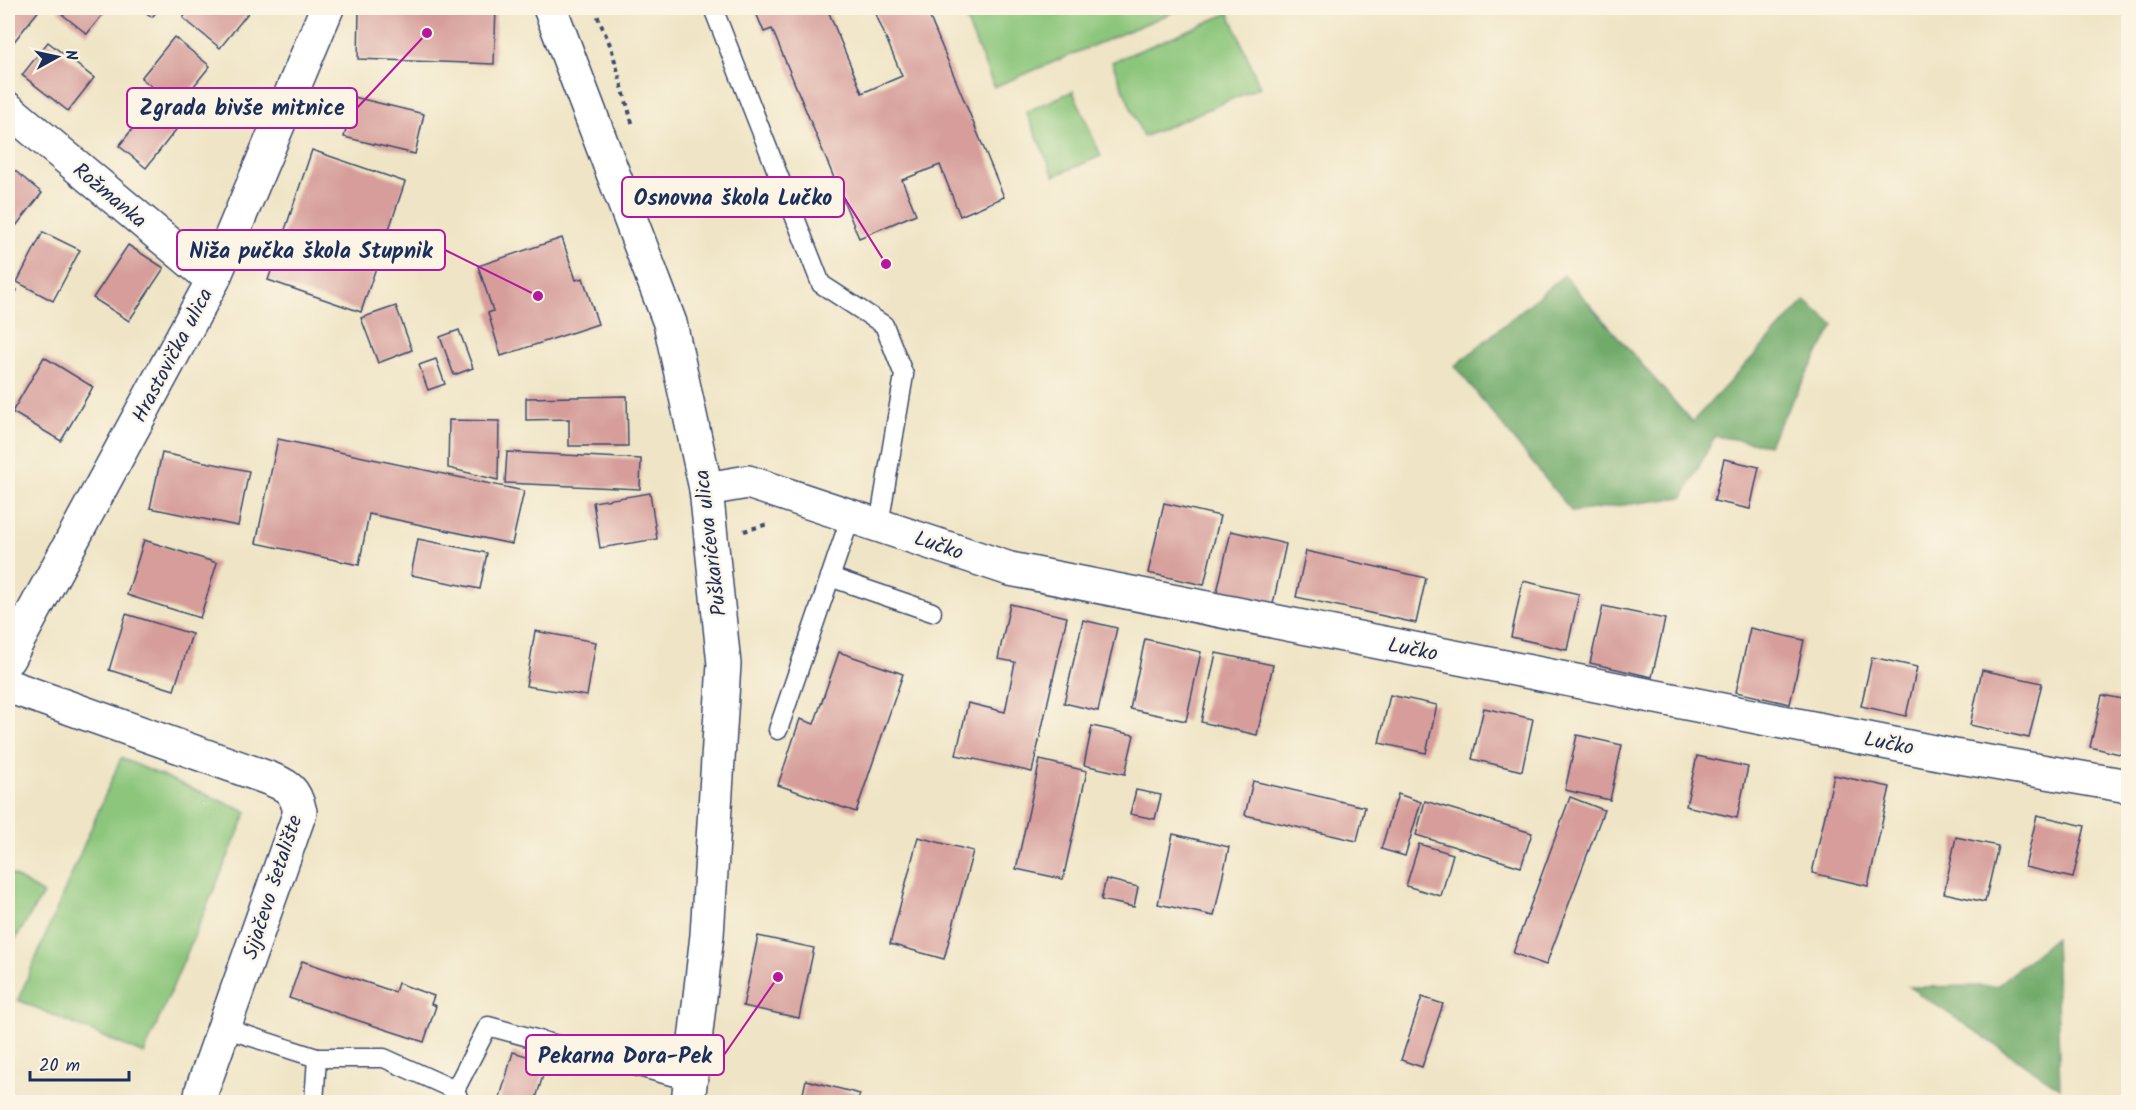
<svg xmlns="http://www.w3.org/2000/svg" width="2136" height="1110" font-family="Kalam,sans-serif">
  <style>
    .green { fill: #8cc67b; stroke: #547a6c; stroke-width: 1.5 }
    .forest { fill: #71ab6b; stroke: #466d64; stroke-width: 1.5 }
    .building { fill: #d69d9a }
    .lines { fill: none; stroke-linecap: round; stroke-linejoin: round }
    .lane-casing { stroke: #3b4a6d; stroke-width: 21 }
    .street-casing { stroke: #3b4a6d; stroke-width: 36 }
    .primary-casing { stroke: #3b4a6d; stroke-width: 36 }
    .path { stroke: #3b4a6d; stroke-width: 4; stroke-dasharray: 4.5 4.5; stroke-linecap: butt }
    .lane { stroke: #fff; stroke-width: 18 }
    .street { stroke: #fff; stroke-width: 33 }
    .primary { stroke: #fff; stroke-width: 33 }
    .labels { text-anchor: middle; stroke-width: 5; stroke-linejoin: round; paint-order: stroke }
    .street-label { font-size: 21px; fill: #1b2f5e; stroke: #fcf5e5 }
    .leader { fill: none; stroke: #b5179e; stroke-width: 2 }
    .callout-dot { fill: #b5179e; stroke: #fcf5e5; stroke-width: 2 }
    .callout { fill: #fcf5e5; stroke: #b5179e; stroke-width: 2 }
    .callout-label { font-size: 22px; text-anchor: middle; font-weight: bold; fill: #1b2f5e }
  </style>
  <rect width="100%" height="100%" fill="#fcf5e5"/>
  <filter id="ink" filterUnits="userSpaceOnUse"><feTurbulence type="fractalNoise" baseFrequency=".0167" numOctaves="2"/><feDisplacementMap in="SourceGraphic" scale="12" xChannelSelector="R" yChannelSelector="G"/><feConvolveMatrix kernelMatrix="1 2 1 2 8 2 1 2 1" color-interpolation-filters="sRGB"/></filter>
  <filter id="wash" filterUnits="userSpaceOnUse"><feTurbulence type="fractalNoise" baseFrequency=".008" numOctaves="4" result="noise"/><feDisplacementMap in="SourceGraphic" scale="24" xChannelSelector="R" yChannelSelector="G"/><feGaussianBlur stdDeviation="1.35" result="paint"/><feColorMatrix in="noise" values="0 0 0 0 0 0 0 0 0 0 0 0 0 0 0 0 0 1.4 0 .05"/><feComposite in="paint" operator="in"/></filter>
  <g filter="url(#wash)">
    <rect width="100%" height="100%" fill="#efe4c5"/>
    <g class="green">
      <path d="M961 8H1183L994 87Z"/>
      <path d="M1229 13 1260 87 1143 137 1112 62Z"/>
      <path d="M1073 91 1101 156 1054 176 1026 112Z"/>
      <path d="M121 758 247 812 144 1054 18 1000Z"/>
      <path d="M8 872 43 894 8 951Z"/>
    </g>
    <g class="forest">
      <path d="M1564 275 1692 422 1805 301 1834 325 1768 445 1715 436 1683 497 1572 512 1455 366Z"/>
      <path d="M2055 938 2060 1088 1909 987 1997 986Z"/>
    </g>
    <g id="blocks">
      <g class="building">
        <path d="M8 8H38L40 9 8 49Z"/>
        <path d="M61 8H108L87 34 58 11Z"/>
        <path d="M140 8H160L152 17Z"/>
        <path d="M191 8H252L220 48 183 18Z"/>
        <path d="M359 8H496L494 64 358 59Z"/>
        <path d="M754 8H827L862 93 902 76 875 12 886 8H926L1004 197 960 216 940 165 902 180 916 214 859 238 772 29 764 32Z"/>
        <path d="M174 37 210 66 177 107 141 78Z"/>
        <path d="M48 42 94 78 68 111 22 75Z"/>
        <path d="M159 95 186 117 146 168 119 146Z"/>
        <path d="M354 97 424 114 415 154 344 137Z"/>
        <path d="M312 150 405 182 361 312 268 280Z"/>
        <path d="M8 165 42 193 8 236Z"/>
        <path d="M43 232 80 250 53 301 17 282Z"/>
        <path d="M562 238 576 280 583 278 598 324 501 356 488 313 493 311 478 266Z"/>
        <path d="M128 245 164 268 129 321 93 298Z"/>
        <path d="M8 285 17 290 8 308Z"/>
        <path d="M396 306 412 350 378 363 361 318Z"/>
        <path d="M459 330 473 368 454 375 440 337Z"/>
        <path d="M44 357 93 387 61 441 12 412Z"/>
        <path d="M436 359 445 384 428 390 419 365Z"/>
        <path d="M627 396 628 446H569V419L526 420V398Z"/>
        <path d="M449 420 499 421 498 480 448 468Z"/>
        <path d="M278 439 524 491 512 544 369 514 359 565 256 543Z"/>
        <path d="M507 452 641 459 640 489 505 483Z"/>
        <path d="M162 453 249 471 238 526 150 508Z"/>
        <path d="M1724 459 1759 467 1750 509 1714 501Z"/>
        <path d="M650 493 657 539 600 548 593 502Z"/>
        <path d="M1164 503 1220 516 1204 585 1148 573Z"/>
        <path d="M1231 531 1286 544 1271 613 1215 601Z"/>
        <path d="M418 539 487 553 480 589 411 575Z"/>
        <path d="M144 540 217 563 200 618 127 595Z"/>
        <path d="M1306 551 1426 578 1416 623 1296 597Z"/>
        <path d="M1523 581 1579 594 1567 650 1511 637Z"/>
        <path d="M1010 604 1067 617 1032 772 956 755 968 703 1005 712 1015 662 998 659Z"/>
        <path d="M1603 606 1665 619 1652 677 1590 663Z"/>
        <path d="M126 614 192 634 174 690 109 670Z"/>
        <path d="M1083 620 1117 628 1098 711 1064 703Z"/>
        <path d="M1750 628 1804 640 1790 704 1736 692Z"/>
        <path d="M535 631 596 642 587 696 526 686Z"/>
        <path d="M1145 639 1201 652 1186 721 1130 709Z"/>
        <path d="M839 652 903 674 856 812 778 785 800 719 814 724Z"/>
        <path d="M1216 653 1273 665 1257 735 1201 722Z"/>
        <path d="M1872 657 1917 667 1906 716 1861 706Z"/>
        <path d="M1982 670 2042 683 2029 738 1970 725Z"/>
        <path d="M1390 695 1437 705 1426 753 1379 743Z"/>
        <path d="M2102 695 2128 700V756L2090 747Z"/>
        <path d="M1484 708 1533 719 1522 771 1472 759Z"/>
        <path d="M1092 726 1134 735 1125 774 1084 765Z"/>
        <path d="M1577 735 1622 745 1610 800 1565 790Z"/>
        <path d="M1697 756 1748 767 1737 818 1686 806Z"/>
        <path d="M1040 760 1087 771 1063 879 1016 869Z"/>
        <path d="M1834 775 1890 787 1868 886 1812 873Z"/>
        <path d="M1253 781 1365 807 1357 841 1245 815Z"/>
        <path d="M1136 790 1161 795 1155 819 1130 814Z"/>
        <path d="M1398 794 1421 802 1405 856 1381 849Z"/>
        <path d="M1570 797 1604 810 1546 965 1513 953Z"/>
        <path d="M1425 801 1532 833 1521 867 1416 835Z"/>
        <path d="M2037 815 2085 826 2073 878 2025 867Z"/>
        <path d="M1173 834 1229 847 1214 916 1158 904Z"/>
        <path d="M918 837 973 851 944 959 890 944Z"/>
        <path d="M1956 837 1998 846 1985 902 1944 893Z"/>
        <path d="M1419 844 1453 854 1441 896 1406 886Z"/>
        <path d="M1106 879 1138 887 1134 907 1101 900Z"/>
        <path d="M758 936 814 948 799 1018 743 1006Z"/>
        <path d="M302 961 395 992 398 983 434 996 431 1004 436 1006 424 1042 289 998Z"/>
        <path d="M1422 997 1443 1004 1422 1067 1401 1060Z"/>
        <path d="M513 1052 547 1062 535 1102 499 1101Z"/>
        <path d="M806 1080 860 1094 857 1102H801Z"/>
      </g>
    </g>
  </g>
  <g filter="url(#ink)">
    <use href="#blocks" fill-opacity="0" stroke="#3b4a6d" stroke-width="1.5"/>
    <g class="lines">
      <g class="lane-casing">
        <g id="lane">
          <path d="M713 8 821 284 884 325 904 375 879 525"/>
          <path d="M830 577 932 612"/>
          <path d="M778 730 851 516"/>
          <path d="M224 1028 317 1058H384L455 1090 460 1102"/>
          <path d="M455 1090 488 1026 690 1081"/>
          <path d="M314 1102 317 1058"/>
        </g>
      </g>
      <g class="street-casing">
        <g id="street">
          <path d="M8 109 213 280"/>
          <path d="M706 489 748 482 1010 569 1954 756 2128 786"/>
          <path d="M8 659 213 280 327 8"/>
          <path d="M8 686 268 778C288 786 295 789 300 812L202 1090 200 1102"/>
        </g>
      </g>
      <g class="primary-casing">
        <path id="primary" d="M550 8 670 323 706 489 724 664 707 935 688 1102"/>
      </g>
      <g class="path">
        <path d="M594 8 611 47 633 126"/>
        <path d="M744 531 768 524"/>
      </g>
      <use href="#lane" class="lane"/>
      <use href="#street" class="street"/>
      <use href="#primary" class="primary"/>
    </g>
  </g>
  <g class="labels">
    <g class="street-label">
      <text transform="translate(110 195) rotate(40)" y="7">Rožmanka</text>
      <text transform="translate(172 355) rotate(-62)" y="7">Hrastovička ulica</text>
      <text transform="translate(710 543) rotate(-97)" y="7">Puškarićeva ulica</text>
      <text transform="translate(939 545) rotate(19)" y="7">Lučko</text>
      <text transform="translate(1413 649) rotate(11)" y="7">Lučko</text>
      <text transform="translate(1889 743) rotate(11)" y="7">Lučko</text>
      <text transform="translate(272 887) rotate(-72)" y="7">Sijačevo šetalište</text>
    </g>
  </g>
  <path class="leader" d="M427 33L357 108M886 264L844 197M538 296L445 250M778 977L724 1055"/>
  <g class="callout-dot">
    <circle cx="427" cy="33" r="6"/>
    <circle cx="886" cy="264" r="6"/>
    <circle cx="538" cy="296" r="6"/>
    <circle cx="778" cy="977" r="6"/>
  </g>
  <g class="callout">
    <rect x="127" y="88" width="230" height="40" rx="6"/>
    <rect x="622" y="177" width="222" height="40" rx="6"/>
    <rect x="177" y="230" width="268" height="40" rx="6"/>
    <rect x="526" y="1035" width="198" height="40" rx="6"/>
  </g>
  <g class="callout-label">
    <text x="242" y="115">Zgrada bivše mitnice</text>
    <text x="733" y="205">Osnovna škola Lučko</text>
    <text x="311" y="258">Niža pučka škola Stupnik</text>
    <text x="625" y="1063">Pekarna Dora-Pek</text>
  </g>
  <rect width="2136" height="1110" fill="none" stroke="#fcf5e5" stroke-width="30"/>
  <g transform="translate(57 57) rotate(82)" stroke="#fcf5e5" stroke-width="4.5" paint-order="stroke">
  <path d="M0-4.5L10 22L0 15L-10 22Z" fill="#1b2f5e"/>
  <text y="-9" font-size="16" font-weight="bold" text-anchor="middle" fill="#1b2f5e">N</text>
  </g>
  <path d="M30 1071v9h99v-9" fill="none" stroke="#1b2f5e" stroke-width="3"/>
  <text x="39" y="1071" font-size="18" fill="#1b2f5e" stroke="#fcf5e5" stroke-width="4.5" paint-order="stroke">20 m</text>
</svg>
